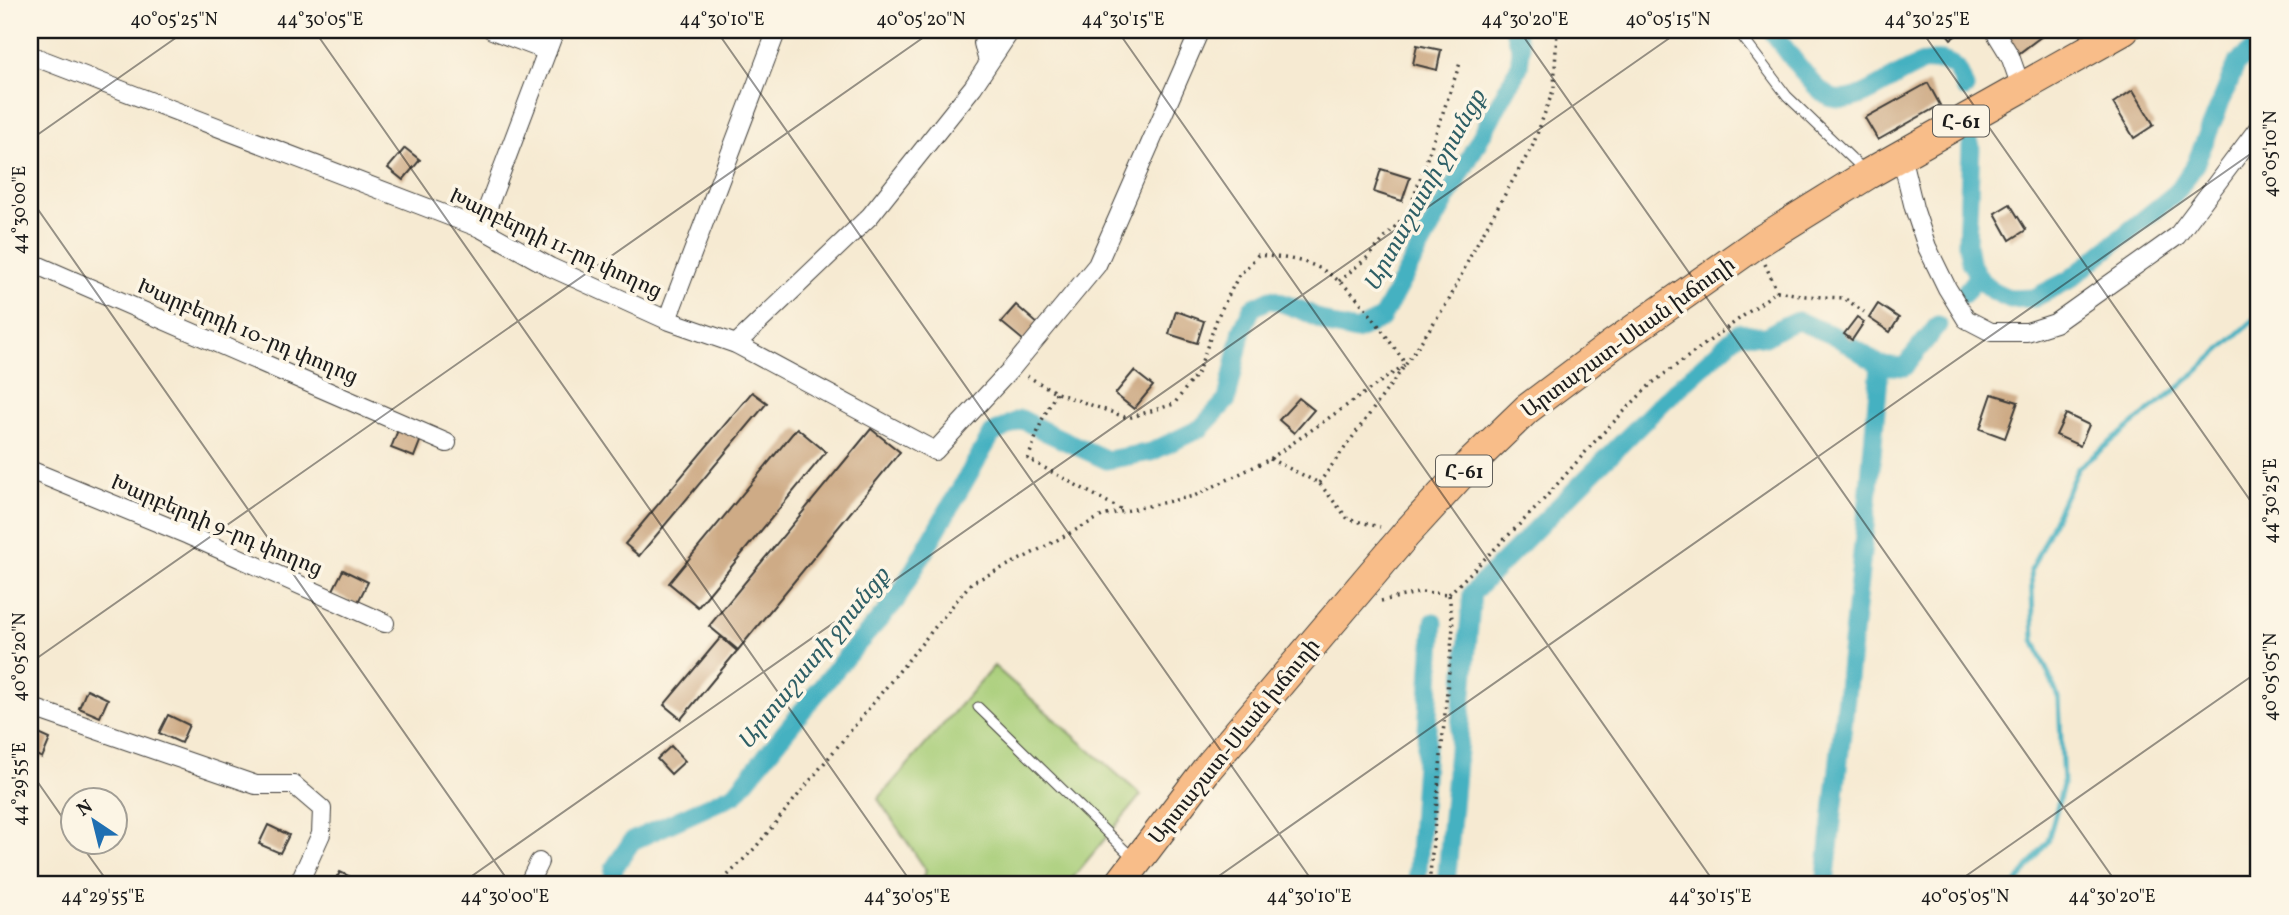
<svg xmlns="http://www.w3.org/2000/svg" width="2289" height="915" font-family="Vollkorn,'Noto Serif Armenian',serif">
  <style>
    .green { fill: #a7cd78; stroke: #62744a; stroke-width: 2 }
    .lines { fill: none; stroke-linecap: round; stroke-linejoin: round }
    .stream { stroke: #44b1c1; stroke-width: 5 }
    .canal { stroke: #44b1c1; stroke-width: 19 }
    .building { fill: #ceab86 }
    .lane-casing { stroke: #3d3b37; stroke-width: 11 }
    .street-casing { stroke: #3d3b37; stroke-width: 20 }
    .primary-casing { stroke: #3d3b37; stroke-width: 32 }
    .path { stroke: #3d3b37; stroke-width: 3.5; stroke-dasharray: 2 5; stroke-linecap: butt }
    .lane { stroke: #fff; stroke-width: 9 }
    .street { stroke: #fff; stroke-width: 18 }
    .primary { stroke: #f8bd89; stroke-width: 30 }
    .ticks { fill: none; stroke: #1c1c1c; stroke-width: 2; stroke-opacity: 0.45 }
    .labels { text-anchor: middle; stroke-width: 7; stroke-linejoin: round; paint-order: stroke }
    .shield { fill: #fcf5e5; stroke: #5f5d58; stroke-width: 2 }
    .shield-label { font-size: 19px; font-weight: bold; fill: #1c1c1c }
    .street-label { font-size: 21px; fill: #1c1c1c; stroke: #fcf5e5 }
    .water-label { font-size: 23px; font-style: italic; fill: #2e5f66; stroke: #fcf5e5 }
    .neatline { fill: none; stroke: #1c1c1c; stroke-width: 2.5 }
    .ticks-label { font-size: 18px; text-anchor: middle; fill: #1c1c1c }
  </style>
  <rect width="100%" height="100%" fill="#fcf5e5"/>
  <filter id="ink" filterUnits="userSpaceOnUse"><feTurbulence type="fractalNoise" baseFrequency=".0143" numOctaves="2"/><feDisplacementMap in="SourceGraphic" scale="14" xChannelSelector="R" yChannelSelector="G"/><feConvolveMatrix kernelMatrix="1 2 1 2 8 2 1 2 1" color-interpolation-filters="sRGB"/></filter>
  <filter id="wash" filterUnits="userSpaceOnUse"><feTurbulence type="fractalNoise" baseFrequency=".00686" numOctaves="4" result="noise"/><feDisplacementMap in="SourceGraphic" scale="28" xChannelSelector="R" yChannelSelector="G"/><feGaussianBlur stdDeviation="1.57" result="paint"/><feColorMatrix in="noise" values="0 0 0 0 0 0 0 0 0 0 0 0 0 0 0 0 0 1.4 0 .05"/><feComposite in="paint" operator="in"/></filter>
  <g filter="url(#wash)">
    <rect width="100%" height="100%" fill="#f6ead2"/>
    <path class="green" d="M994 666 1141 795 1067 885H919L926 870 878 799Z"/>
    <g class="lines">
      <path class="stream" d="M2015 885 2048 841 2063 785 2059 699 2034 640 2031 570 2078 468 2183 384 2259 315"/>
      <g class="canal">
        <path d="M1771 30C1784 46 1814 92 1832 98 1872 110 1922 38 1956 68 1960 73 1963 82 1965 88"/>
        <path d="M1971 146 1967 243 1970 262 1981 281 1993 291 2010 299 2034 298 2069 280 2177 192 2195 165 2237 63 2252 51H2259"/>
        <path d="M1964 294 1978 276"/>
        <path d="M612 885 614 868 632 841 735 794 845 658 895 602 992 434 1021 419 1046 432 1107 460 1151 452 1201 428 1227 400 1242 330 1252 308 1271 299 1304 311 1333 326 1356 331 1381 319 1519 67 1521 48 1514 30"/>
        <path d="M1417 885 1434 622"/>
        <path d="M1446 885 1472 593 1663 402 1740 332 1765 337 1784 326 1798 321 1837 337 1880 365 1904 367 1938 325"/>
        <path d="M1825 885 1868 500 1880 365"/>
      </g>
    </g>
    <g id="blocks">
      <g class="building">
        <path d="M1944 30H1964L1951 39Z"/>
        <path d="M2008 30H2044L2046 33 2018 54 2002 34Z"/>
        <path d="M1417 45 1441 50 1437 70 1413 64Z"/>
        <path d="M1928 83 1940 105 1878 140 1865 118Z"/>
        <path d="M2133 90 2154 125 2134 138 2113 103Z"/>
        <path d="M405 148 420 160 403 180 388 168Z"/>
        <path d="M1381 169 1410 178 1402 201 1374 192Z"/>
        <path d="M2010 204 2026 230 2010 240 1995 213Z"/>
        <path d="M1878 304 1899 318 1890 332 1869 318Z"/>
        <path d="M1016 305 1039 325 1024 341 1001 322Z"/>
        <path d="M1176 311 1204 321 1197 343 1169 334Z"/>
        <path d="M1857 317 1864 322 1852 340 1844 334Z"/>
        <path d="M1134 371 1153 386 1134 409 1115 394Z"/>
        <path d="M752 392 767 403 639 556 625 544Z"/>
        <path d="M1992 394 2018 402 2005 438 1980 429Z"/>
        <path d="M1299 398 1314 410 1294 433 1279 420Z"/>
        <path d="M2066 414 2089 425 2080 446 2056 435Z"/>
        <path d="M797 428 826 452 698 607 669 583Z"/>
        <path d="M871 429 900 452 738 650 709 626Z"/>
        <path d="M398 430 421 439 414 457 391 448Z"/>
        <path d="M343 570 368 582 357 604 332 592Z"/>
        <path d="M721 637 737 651 681 719 664 705Z"/>
        <path d="M87 689 108 699 100 717 79 708Z"/>
        <path d="M168 715 189 725 181 743 159 733Z"/>
        <path d="M30 730 50 739 42 758 30 752Z"/>
        <path d="M671 746 685 761 671 774 657 759Z"/>
        <path d="M268 825 289 835 280 853 259 844Z"/>
        <path d="M340 872 361 882 359 885H333Z"/>
      </g>
    </g>
  </g>
  <g filter="url(#ink)">
    <use href="#blocks" fill-opacity="0" stroke="#3d3b37" stroke-width="2"/>
    <g class="lines">
      <g class="lane-casing">
        <g id="lane">
          <path d="M1737 30 1787 96 1864 170"/>
          <path d="M978 707 1133 858"/>
        </g>
      </g>
      <g class="street-casing">
        <g id="street">
          <path d="M492 30 547 51"/>
          <path d="M1994 30 2010 56 2021 87"/>
          <path d="M30 55 480 228 550 267 667 320 736 344 935 451 1012 368 1097 265 1200 30"/>
          <path d="M988 62 983 43 988 30"/>
          <path d="M1901 155 1914 208 1927 247 1947 288 1966 319 1991 332H2027L2055 323 2177 236 2259 127"/>
          <path d="M480 228 555 30"/>
          <path d="M30 262 447 443"/>
          <path d="M667 320 777 30"/>
          <path d="M736 344 870 216 973 87 1011 30"/>
          <path d="M30 470 188 535 385 623"/>
          <path d="M30 707 256 785H294L322 809 321 834 298 885"/>
          <path d="M528 885 539 862"/>
        </g>
      </g>
      <g class="primary-casing">
        <path id="primary" d="M1119 885 1207 769 1406 534 1471 463 1527 409 1612 345 1757 243 1868 174 2124 30"/>
      </g>
      <g class="path">
        <path d="M1765 264 1777 291"/>
        <path d="M1339 281 1368 257 1409 211 1460 63"/>
        <path d="M1027 376 1057 393 1128 418 1174 404 1198 372 1218 316 1238 277 1258 255C1274 257 1292 258 1307 263 1352 278 1379 328 1406 364"/>
        <path d="M1056 393 1042 420 1028 459 1124 511"/>
        <path d="M1270 459 1319 483 1348 519 1380 527"/>
        <path d="M1319 483 1406 364 1449 300 1475 247 1533 145 1554 88 1557 30"/>
        <path d="M1449 594 1537 507 1597 439 1651 384 1777 291 1806 296 1844 298 1864 312"/>
        <path d="M1381 601 1422 592 1449 594 1453 627 1429 885"/>
        <path d="M718 885 755 848 971 583 1027 556 1102 516 1194 496 1270 459 1406 364"/>
      </g>
      <use href="#lane" class="lane"/>
      <use href="#street" class="street"/>
      <use href="#primary" class="primary"/>
    </g>
  </g>
  <path class="ticks" d="M314 30 913 885M716 30 1315 885M1117 30 1716 885M1519 30 2118 885M1921 30 2259 513M30 140 187 30M30 198 511 885M30 663 934 30M30 771 74 834M79 842 110 885M459 885 1681 30M1206 885 2259 148M1953 885 2259 671"/>
  <g class="labels">
    <g class="shield">
      <rect x="1933" y="105.5" width="56" height="31" rx="5"/>
      <rect x="1436" y="455.5" width="56" height="31" rx="5"/>
    </g>
    <g class="shield-label">
      <text x="1961" y="128">Հ-61</text>
      <text x="1464" y="478">Հ-61</text>
    </g>
    <g class="street-label">
      <text transform="translate(556 243) rotate(25)" y="7">Խարբերդի 11-րդ փողոց</text>
      <text transform="translate(248 331) rotate(23)" y="7">Խարբերդի 10-րդ փողոց</text>
      <text transform="translate(1628 337) rotate(-36)" y="7">Արտաշատ-Սևան խճուղի</text>
      <text transform="translate(217 525) rotate(23)" y="7">Խարբերդի 9-րդ փողոց</text>
      <text transform="translate(1234 741) rotate(-51)" y="7">Արտաշատ-Սևան խճուղի</text>
    </g>
    <g class="water-label">
      <text transform="translate(1424 190) rotate(-61)" y="8">Արտաշատի ջրանցք</text>
      <text transform="translate(813 658) rotate(-51)" y="8">Արտաշատի ջրանցք</text>
    </g>
  </g>
  <rect width="2289" height="915" fill="none" stroke="#fcf5e5" stroke-width="77"/>
  <g transform="translate(94 821) rotate(325)"><circle r="33" fill="#fcf5e5" stroke="#a29e95" stroke-width="2"/>
  <path d="M0-5L12 26L0 18L-12 26Z" fill="#1f6fb2"/>
  <text y="-10" font-size="19" font-weight="bold" text-anchor="middle" fill="#1c1c1c">N</text>
  </g>
  <rect x="38" y="38" width="2212" height="838" class="neatline"/>
  <g class="ticks-label">
    <text x="174" y="25">40°05'25"N</text>
    <text x="320" y="25">44°30'05"E</text>
    <text x="722" y="25">44°30'10"E</text>
    <text x="921" y="25">40°05'20"N</text>
    <text x="1123" y="25">44°30'15"E</text>
    <text x="1525" y="25">44°30'20"E</text>
    <text x="1668" y="25">40°05'15"N</text>
    <text x="1927" y="25">44°30'25"E</text>
    <text transform="translate(2270 154) rotate(-90)" y="6">40°05'10"N</text>
    <text transform="translate(19 210) rotate(-90)" y="6">44°30'00"E</text>
    <text transform="translate(2270 501) rotate(-90)" y="6">44°30'25"E</text>
    <text transform="translate(19 657) rotate(-90)" y="6">40°05'20"N</text>
    <text transform="translate(2270 677) rotate(-90)" y="6">40°05'05"N</text>
    <text transform="translate(19 784) rotate(-90)" y="6">44°29'55"E</text>
    <text x="103" y="902">44°29'55"E</text>
    <text x="505" y="902">44°30'00"E</text>
    <text x="907" y="902">44°30'05"E</text>
    <text x="1309" y="902">44°30'10"E</text>
    <text x="1710" y="902">44°30'15"E</text>
    <text x="1965" y="902">40°05'05"N</text>
    <text x="2112" y="902">44°30'20"E</text>
  </g>
</svg>
